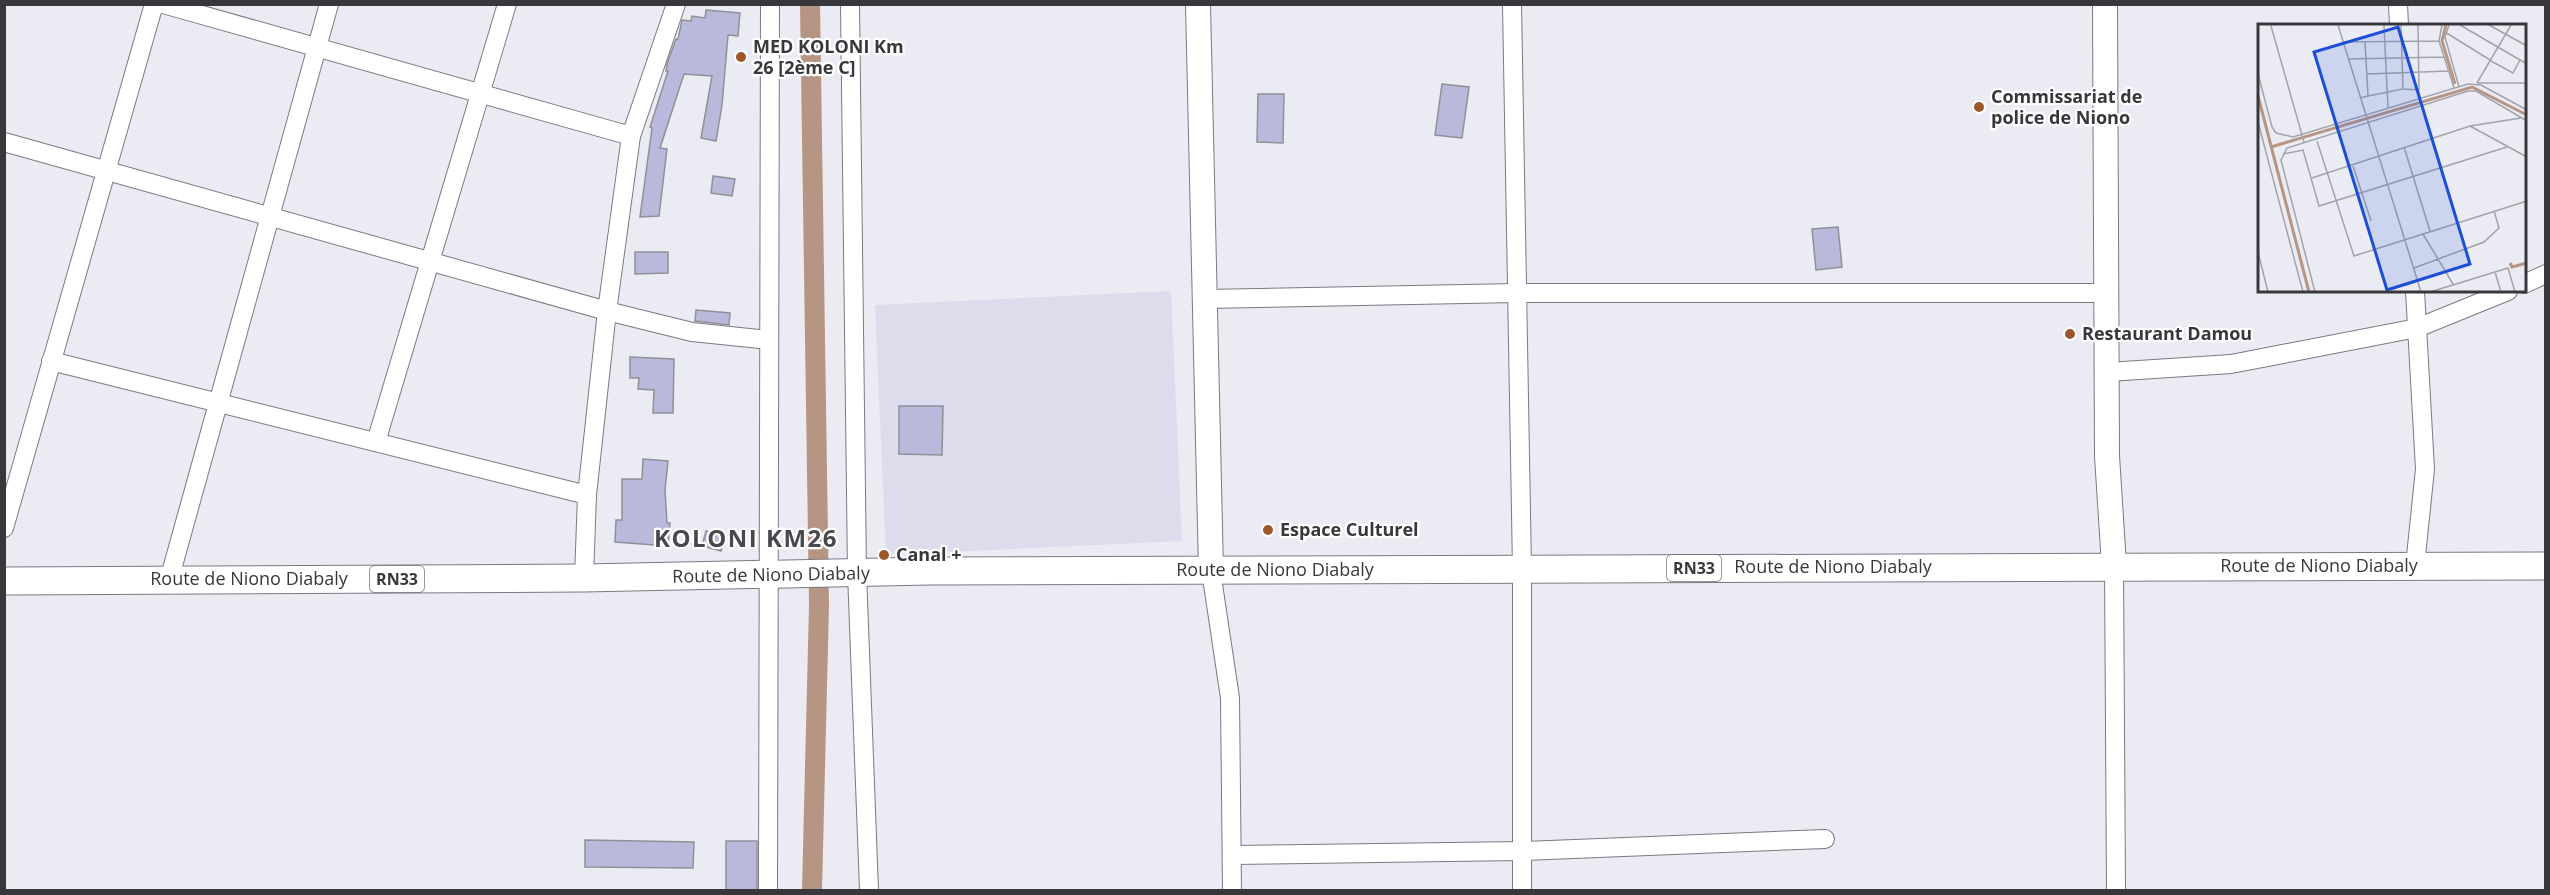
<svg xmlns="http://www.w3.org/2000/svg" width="2550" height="895" font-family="'Open Sans',sans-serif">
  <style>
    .built { fill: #dcdcec }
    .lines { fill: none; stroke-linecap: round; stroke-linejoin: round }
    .canal { stroke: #b79583; stroke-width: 20 }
    .building { fill: #b9b9db; stroke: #909098; stroke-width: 1.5 }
    .street-casing { stroke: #797a82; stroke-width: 20 }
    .secondary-casing { stroke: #797a82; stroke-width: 26 }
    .primary-casing { stroke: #797a82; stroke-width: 29 }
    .street { stroke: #fff; stroke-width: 18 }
    .secondary { stroke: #fff; stroke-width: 24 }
    .primary { stroke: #fff; stroke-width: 27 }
    .poi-dot { fill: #9d572d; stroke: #fff; stroke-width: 2 }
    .labels { text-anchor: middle; stroke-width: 4.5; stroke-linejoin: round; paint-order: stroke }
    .shield { fill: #fff; stroke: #747476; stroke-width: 1.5 }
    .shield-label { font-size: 16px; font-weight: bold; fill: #38383c }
    .poi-label { font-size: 18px; font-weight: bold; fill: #38383c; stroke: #fff; text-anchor: start }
    .street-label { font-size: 18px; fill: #38383c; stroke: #fff }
    .district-label { font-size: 24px; font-weight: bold; letter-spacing: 1.5px; fill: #48484f; stroke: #fff }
    .inset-river { fill: none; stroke: #b79583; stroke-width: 3 }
    .inset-road { fill: none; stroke: #a3a3aa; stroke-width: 1.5 }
    .view { fill: #1d4ed8; fill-opacity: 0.15; stroke: #1d4ed8; stroke-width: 3 }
    .inset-edge { fill: none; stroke: #38383c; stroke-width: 3 }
  </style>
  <rect width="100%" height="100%" fill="#ebebf4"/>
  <path class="built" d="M1171 291 1182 541 886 555 875 305Z"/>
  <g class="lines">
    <path class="canal" d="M810 4 819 605 812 890"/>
  </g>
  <g class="building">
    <path d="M706 10 740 13 738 36 728 35 722 105 716 141 701 138 712 76 684 74 660 148 667 149 659 216 640 217 652 128 650 127 668 71H666L667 64 676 39H678L682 20 691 21 692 16 705 18Z"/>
    <path d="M1442 84 1469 87 1462 138 1435 135Z"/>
    <path d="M1258 94H1284L1283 143 1257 142Z"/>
    <path d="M713 176 735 179 732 196 711 193Z"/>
    <path d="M1838 227 1842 267 1816 270 1812 229Z"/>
    <path d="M635 252H668V273L635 274Z"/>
    <path d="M696 310 730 313 729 325 695 321Z"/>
    <path d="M630 357 674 359 673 413H653L654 390 638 389 639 378H630Z"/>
    <path d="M899 406H943L942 455 899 454Z"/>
    <path d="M643 459 668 461 665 490 667 523H670L668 546 615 542 616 520H622V479H642Z"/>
    <path d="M706 531 725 537 721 551 702 546Z"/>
    <path d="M585 840 694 842 693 868 585 867Z"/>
    <rect x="726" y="841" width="31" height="50"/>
  </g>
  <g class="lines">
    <g class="street-casing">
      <g id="street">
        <path d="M163 4 631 136 607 311 587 495"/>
        <path d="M850 4 857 573 869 890"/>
        <path d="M1512 4 1522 569V890"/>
        <path d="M2398 4 2399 26"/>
        <path d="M631 136 676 4"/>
        <path d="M4 142 607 311 692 332 769 340"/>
        <path d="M2524 284 2546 274"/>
        <path d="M2415 291 2425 469 2415 566"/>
        <path d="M1205 299 1517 293H2108"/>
        <path d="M51 361 587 495 584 578"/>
        <path d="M2108 372 2231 364 2417 328 2508 291"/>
        <path d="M376 442 507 4"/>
        <path d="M4 528 154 4"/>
        <path d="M2114 565 2116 890"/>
        <path d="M1211 571 1230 698 1232 890"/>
        <path d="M169 580 329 4"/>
        <path d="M1232 855 1522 851 1825 839"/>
        <path d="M768 890 770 4"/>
      </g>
    </g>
    <g class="secondary-casing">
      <g id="secondary">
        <path d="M1198 4 1211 571"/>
        <path d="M2105 4 2107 456 2114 565"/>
      </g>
    </g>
    <g class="primary-casing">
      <path id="primary" d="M4 581 584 578 929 571 2546 566"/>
    </g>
    <use href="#street" class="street"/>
    <use href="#secondary" class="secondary"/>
    <use href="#primary" class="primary"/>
  </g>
  <g class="poi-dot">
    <circle cx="741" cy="57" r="6"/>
    <circle cx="1979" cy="107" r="6"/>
    <circle cx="2070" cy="334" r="6"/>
    <circle cx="1268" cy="530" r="6"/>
    <circle cx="884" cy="555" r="6"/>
  </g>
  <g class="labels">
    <g class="shield">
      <rect x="1667" y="555" width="54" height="26" rx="4.5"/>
      <rect x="370" y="566" width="54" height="26" rx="4.5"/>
    </g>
    <g class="shield-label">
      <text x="1694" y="574">RN33</text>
      <text x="397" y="585">RN33</text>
    </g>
    <g class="poi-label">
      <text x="753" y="53">MED KOLONI Km<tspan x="753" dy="21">26 [2ème C]</tspan></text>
      <text x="1991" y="103">Commissariat de<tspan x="1991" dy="21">police de Niono</tspan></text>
      <text x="2082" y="340">Restaurant Damou</text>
      <text x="1280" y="536">Espace Culturel</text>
      <text x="896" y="561">Canal +</text>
    </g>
    <g class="street-label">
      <text x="2319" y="572">Route de Niono Diabaly</text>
      <text x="1833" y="573">Route de Niono Diabaly</text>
      <text x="1275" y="576">Route de Niono Diabaly</text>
      <text transform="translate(771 575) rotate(-1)" y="6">Route de Niono Diabaly</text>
      <text x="249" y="585">Route de Niono Diabaly</text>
    </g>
    <g class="district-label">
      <text x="746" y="547">KOLONI KM26</text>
    </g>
  </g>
  <g transform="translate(2258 24)">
    <rect width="268" height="268" fill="#ebebf4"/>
    <path class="inset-river" d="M188 1 184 17 197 60M0 72 51 268M13 123 214 63 269 91M252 239 254 243 269 239"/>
    <path class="inset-road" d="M80 1 163 268M126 1 130 84M184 1 181 17 196 64M191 1 187 13 201 63M202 1 269 40M231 1 269 22M13 2 46 118M187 8 232 36M85 18 181 17M90 35 186 33M233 37 255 49 262 36M0 50 14 103 18 109 35 113 210 60 223 61 269 86M109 50 191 47M219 59 253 1M219 59H269M145 65 161 66 160 1M110 72 145 65 143 1M102 74 110 72 107 18M0 98 45 268M212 102 269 133M59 117 96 232 269 177M146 123 172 207M25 130 45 126 61 182 249 123M95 142 113 197M54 154 212 102 263 94M165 210 195 260M0 228 10 268M156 244 226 218 241 204 236 187M237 248 243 268M57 268 23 136 29 124 210 67H218L269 97M172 268 250 244 257 268"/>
    <path class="view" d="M140 3 212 240 129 266 56 28Z"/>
    <rect width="268" height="268" class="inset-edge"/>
  </g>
  <rect width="2550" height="895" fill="none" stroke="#38383c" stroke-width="12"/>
</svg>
